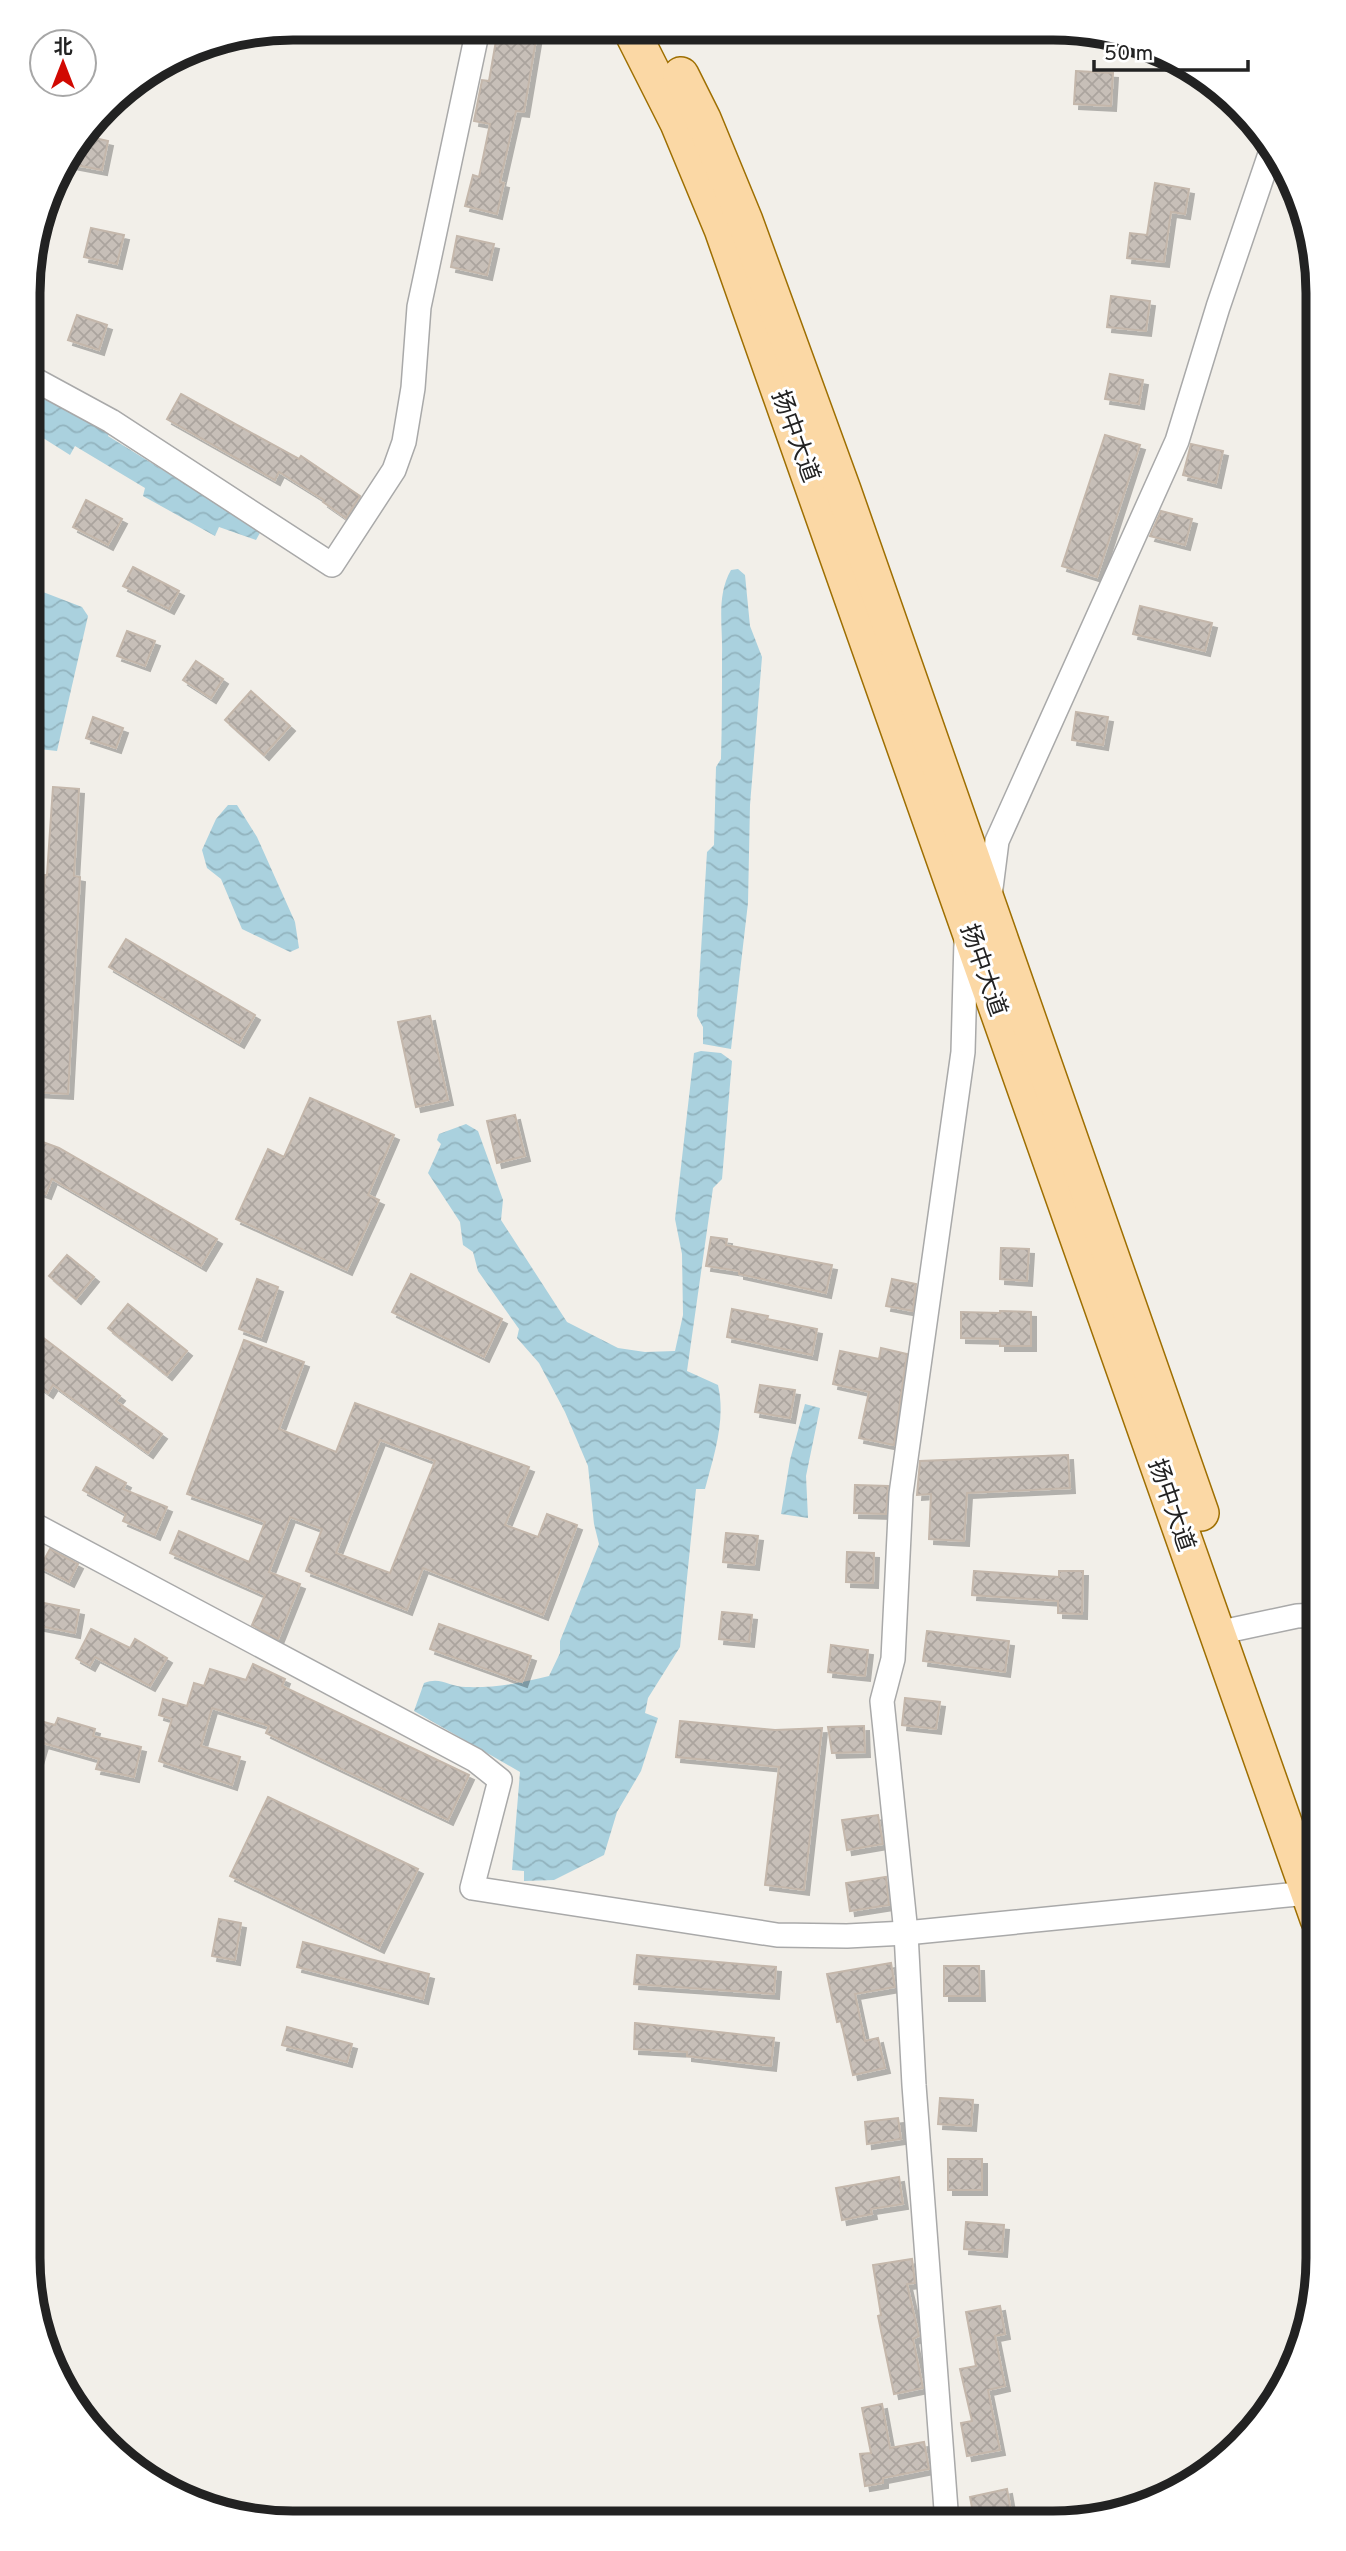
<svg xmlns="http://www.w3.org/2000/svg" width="1346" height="2551" font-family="Overpass,'Noto Sans SC',sans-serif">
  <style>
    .water { fill: url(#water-waves) }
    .building { fill: url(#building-cross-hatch); stroke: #c4b7ab; stroke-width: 2; fill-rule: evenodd; filter: url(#shadow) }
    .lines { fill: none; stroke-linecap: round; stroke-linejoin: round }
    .minor-casing { stroke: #a9a9a9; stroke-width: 26 }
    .primary-casing { stroke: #9e6f02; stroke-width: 38 }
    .minor { stroke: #fff; stroke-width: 23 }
    .primary { stroke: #fbd8a5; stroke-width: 35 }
    .labels { text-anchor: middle; stroke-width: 6; stroke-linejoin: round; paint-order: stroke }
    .street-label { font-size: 24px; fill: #222; stroke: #fff }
    .rim { fill: none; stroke: #222; stroke-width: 9 }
  </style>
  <defs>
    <pattern id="water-waves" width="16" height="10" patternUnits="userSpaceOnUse" patternTransform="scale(1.75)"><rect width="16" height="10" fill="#aad1de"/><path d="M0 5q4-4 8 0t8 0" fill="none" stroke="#92b3be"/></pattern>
    <pattern id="building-cross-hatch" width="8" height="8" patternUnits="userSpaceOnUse" patternTransform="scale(1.75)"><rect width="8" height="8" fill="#c7bfb8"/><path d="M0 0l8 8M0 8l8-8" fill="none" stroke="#aba49e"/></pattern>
    <filter id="shadow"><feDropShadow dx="5" dy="5" stdDeviation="0" flood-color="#0004"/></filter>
  </defs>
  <rect width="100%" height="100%" fill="#f2efe9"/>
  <g class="water">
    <path d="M30 390 111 429 108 436 261 531 256 540 219 527 215 536 143 496 145 488 75 446 70 455 32 431 35 424 30 415Z"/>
    <path d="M738 569 745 575 750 626 762 657 750 805 748 903 731 1049 703 1044V1027L697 1016 707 852 714 845 716 767 721 759C722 725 722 690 722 655 723 626 716 596 731 570Z"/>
    <path d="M30 587 82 607 88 616 57 751 30 748Z"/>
    <path d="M228 805H237L257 837 295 922 299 948 290 952 242 929 221 879 207 868 202 850 216 819Z"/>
    <path d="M701 1051 721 1053 732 1061 722 1179 713 1188 687 1371 718 1385C726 1420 714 1455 705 1489H696L680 1647 648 1698 645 1713 658 1718 641 1771 617 1812 604 1855 554 1880 524 1881V1871L512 1870 520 1772 414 1711 424 1683C441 1676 449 1687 466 1687 495 1688 521 1683 549 1676L560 1653V1641L599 1544 594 1524 588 1466 565 1412 539 1363 517 1338 519 1329 478 1271 473 1252 463 1245 460 1222 428 1173 441 1144 437 1140 439 1134 466 1124 478 1131 503 1200 501 1220 567 1322 618 1348 645 1352 675 1351 683 1315 682 1254 675 1219 694 1053Z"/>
    <path d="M805 1404 820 1408 806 1476 808 1518 781 1514 790 1460Z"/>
  </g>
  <g class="building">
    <path d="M498 29 537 34 524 112 516 111 500 182 504 183 497 214 465 206 473 175 479 177 490 124 474 121 482 80 489 81Z"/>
    <path d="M1076 71 1113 73 1111 106 1074 104Z"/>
    <path d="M86 136 108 141 102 170 65 163Z"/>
    <path d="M1155 183 1189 189 1185 214 1171 212 1164 262 1127 258 1130 233 1147 235Z"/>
    <path d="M91 228 124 235 117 264 84 257Z"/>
    <path d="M457 236 494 244 487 275 451 267Z"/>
    <path d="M1111 296 1150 301 1146 331 1107 327Z"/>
    <path d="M77 315 107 325 99 350 68 340Z"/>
    <path d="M1110 374 1143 380 1139 404 1105 399Z"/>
    <path d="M181 394 299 459 301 456 360 496 346 518 323 502 324 500 279 472 275 480 167 419Z"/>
    <path d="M1105 435 1140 445 1097 577 1062 566Z"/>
    <path d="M1191 444 1223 451 1216 483 1183 475Z"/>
    <path d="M86 500 122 519 108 545 73 527Z"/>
    <path d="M1161 511 1192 519 1185 545 1150 536Z"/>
    <path d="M133 567 179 591 169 609 123 586Z"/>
    <path d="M1140 606 1212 623 1205 651 1133 634Z"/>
    <path d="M127 631 155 641 145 666 117 656Z"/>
    <path d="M196 661 223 679 211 698 183 680Z"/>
    <path d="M251 691 290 726 264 755 225 720Z"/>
    <path d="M1076 712 1108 717 1103 745 1072 740Z"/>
    <path d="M93 717 123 728 116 748 86 738Z"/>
    <path d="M53 787 79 789 74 876 80 877 68 1094 32 1092 45 875H47Z"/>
    <path d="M126 939 255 1015 239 1043 109 967Z"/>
    <path d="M430 1016 448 1100 416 1107 398 1022Z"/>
    <path d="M310 1098 394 1135 368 1195 379 1200 347 1270 236 1219 268 1149 284 1157Z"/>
    <path d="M515 1115 525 1156 497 1163 487 1121Z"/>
    <path d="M29 1137 59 1148 217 1239 201 1266 52 1179 46 1194 29 1188Z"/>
    <path d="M711 1237 727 1239 726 1245 832 1265 826 1293 739 1274V1271L706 1266Z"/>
    <path d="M1001 1248 1029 1249 1027 1281 1000 1279Z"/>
    <path d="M67 1255 94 1277 76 1299 49 1276Z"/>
    <path d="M411 1274 502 1319 484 1357 392 1312Z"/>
    <path d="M257 1279 278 1287 261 1337 239 1329Z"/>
    <path d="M892 1279 916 1284 913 1311 886 1306Z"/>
    <path d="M128 1304 187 1351 167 1375 108 1328Z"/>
    <path d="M732 1309 768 1316 767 1319 817 1329 812 1355 727 1337Z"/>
    <path d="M1000 1311 1031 1312V1346H1000V1339L961 1338V1312L1000 1313Z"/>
    <path d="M29 1327 120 1396 116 1401 162 1434 148 1453 53 1385 48 1393 29 1379 38 1366 29 1360Z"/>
    <path d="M244 1340 304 1362 279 1429 336 1452 355 1403 529 1467 505 1525 538 1537 547 1514 577 1525 543 1615 423 1568 407 1610 306 1571 322 1529 290 1517 269 1572 300 1584 278 1639 252 1625 265 1595 170 1553 179 1531 249 1562 265 1522 187 1494ZM380 1440 435 1461 390 1573 336 1553Z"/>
    <path d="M881 1348 907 1354 894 1445 859 1438 869 1392 833 1384 840 1351 879 1359Z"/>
    <path d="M760 1385 795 1390 790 1418 755 1412Z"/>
    <path d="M1068 1455 1070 1488 967 1493 964 1541 929 1539 931 1494 917 1495 920 1461Z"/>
    <path d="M96 1467 126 1483 123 1489 167 1507 155 1535 123 1521 126 1514 83 1490Z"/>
    <path d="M855 1485 888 1486 886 1514 854 1513Z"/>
    <path d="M726 1533 758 1536 754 1565 723 1562Z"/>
    <path d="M50 1549 78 1564 69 1582 40 1567Z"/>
    <path d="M847 1552 874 1553 873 1583 846 1582Z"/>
    <path d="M974 1571 1059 1577V1571H1083L1082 1614 1058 1613V1601L972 1595Z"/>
    <path d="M29 1600 79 1610 75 1633 29 1624Z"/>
    <path d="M722 1612 752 1615 749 1642 719 1639Z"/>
    <path d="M439 1624 531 1656 522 1682 430 1649Z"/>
    <path d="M91 1629 130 1648 135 1639 167 1658 150 1686 95 1657 90 1666 76 1658Z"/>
    <path d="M927 1631 1009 1641 1005 1672 923 1661Z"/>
    <path d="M831 1645 868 1650 865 1676 828 1672Z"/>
    <path d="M253 1664 285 1679 282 1686 469 1775 448 1820 266 1733 269 1726 212 1708 201 1746 240 1757 232 1785 159 1761 172 1719 159 1715 163 1699 187 1706 194 1683 204 1686 210 1669 246 1680Z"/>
    <path d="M905 1698 940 1702 936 1729 902 1725Z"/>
    <path d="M29 1718 55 1725 58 1718 95 1729 93 1736 141 1747 134 1777 96 1769 99 1759 43 1743 33 1777 29 1776Z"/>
    <path d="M680 1721 775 1730 822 1728 804 1890 765 1885 779 1767 676 1757Z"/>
    <path d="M864 1726 865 1752 832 1753 828 1727Z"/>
    <path d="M268 1797 418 1869 379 1948 230 1876Z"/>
    <path d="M878 1815 883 1844 847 1850 842 1820Z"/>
    <path d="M886 1877 889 1905 850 1911 846 1883Z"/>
    <path d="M219 1919 241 1923 235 1960 212 1956Z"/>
    <path d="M303 1942 429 1974 423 1999 297 1967Z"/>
    <path d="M637 1955 776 1967 774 1994 634 1984Z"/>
    <path d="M891 1963 895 1987 855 1994 865 2041 878 2038 885 2068 853 2075 841 2021 837 2022 827 1974Z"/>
    <path d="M944 1966H979L980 1996H944Z"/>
    <path d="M635 2023 774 2038 771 2066 687 2056V2052L634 2049Z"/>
    <path d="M287 2027 352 2044 347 2062 282 2045Z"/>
    <path d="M940 2098 973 2100 971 2126 938 2124Z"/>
    <path d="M898 2118 901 2139 867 2144 865 2122Z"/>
    <rect x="948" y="2159" width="34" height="31"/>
    <path d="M899 2177 903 2204 871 2209 872 2214 842 2220 836 2188Z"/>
    <path d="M966 2222 1004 2225 1002 2252 964 2249Z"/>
    <path d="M912 2259 915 2283 907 2284 919 2336 913 2339 923 2388 894 2394 878 2316 881 2315 873 2265Z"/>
    <path d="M1000 2306 1005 2334 995 2336 1005 2386 988 2390 1000 2450 967 2456 961 2423 972 2421 960 2369 976 2366 966 2312Z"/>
    <path d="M882 2404 890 2448 924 2442 929 2469 883 2478V2483L865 2486 860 2454 871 2453 862 2408Z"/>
    <path d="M1007 2489 1012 2517 975 2523 970 2497Z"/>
  </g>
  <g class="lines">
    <g class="minor-casing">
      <g id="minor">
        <path d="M30 377 111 421 332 565 394 470 404 442 413 388 419 307 478 29"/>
        <path d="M990 896 997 841 1177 441 1218 307 1273 145"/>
        <path d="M29 1522 475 1760 500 1780 472 1888 777 1935 847 1936 906 1933 1308 1893"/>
        <path d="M1217 1633 1297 1616 1318 1615"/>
        <path d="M947 2523 914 2085 906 1933 882 1701 893 1659 901 1494 963 1052 966 940"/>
      </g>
    </g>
    <g class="primary-casing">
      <g id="primary">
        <path d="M631 30 678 123 722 229 1318 1919"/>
        <path d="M681 75 703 119 745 221 843 490 1201 1513"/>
      </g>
    </g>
    <use href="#minor" class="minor"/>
    <use href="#primary" class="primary"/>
  </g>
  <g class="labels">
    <g class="street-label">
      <text transform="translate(796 436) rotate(70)" y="8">扬中大道</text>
      <text transform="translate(984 970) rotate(71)" y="8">扬中大道</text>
      <text transform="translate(1172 1505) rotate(71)" y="8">扬中大道</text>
    </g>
  </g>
  <path d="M0 0H1346V2551H0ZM293 40H1053A253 253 0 0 1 1306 293V2258A253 253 0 0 1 1053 2511H293A253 253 0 0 1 40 2258V293A253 253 0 0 1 293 40Z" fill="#fff" fill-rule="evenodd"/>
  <path class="rim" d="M293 40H1053A253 253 0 0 1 1306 293V2258A253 253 0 0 1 1053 2511H293A253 253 0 0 1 40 2258V293A253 253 0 0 1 293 40Z"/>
  <g transform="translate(63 63)"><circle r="33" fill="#ffffff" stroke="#a7a7a7" stroke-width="2"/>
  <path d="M0-5L12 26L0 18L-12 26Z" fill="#d10902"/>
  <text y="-10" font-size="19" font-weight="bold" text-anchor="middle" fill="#222222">北</text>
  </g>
  <path d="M1094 60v10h154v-10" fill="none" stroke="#222222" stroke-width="3.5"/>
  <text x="1104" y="60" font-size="21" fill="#222222" stroke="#ffffff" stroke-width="5" paint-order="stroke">50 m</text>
</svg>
